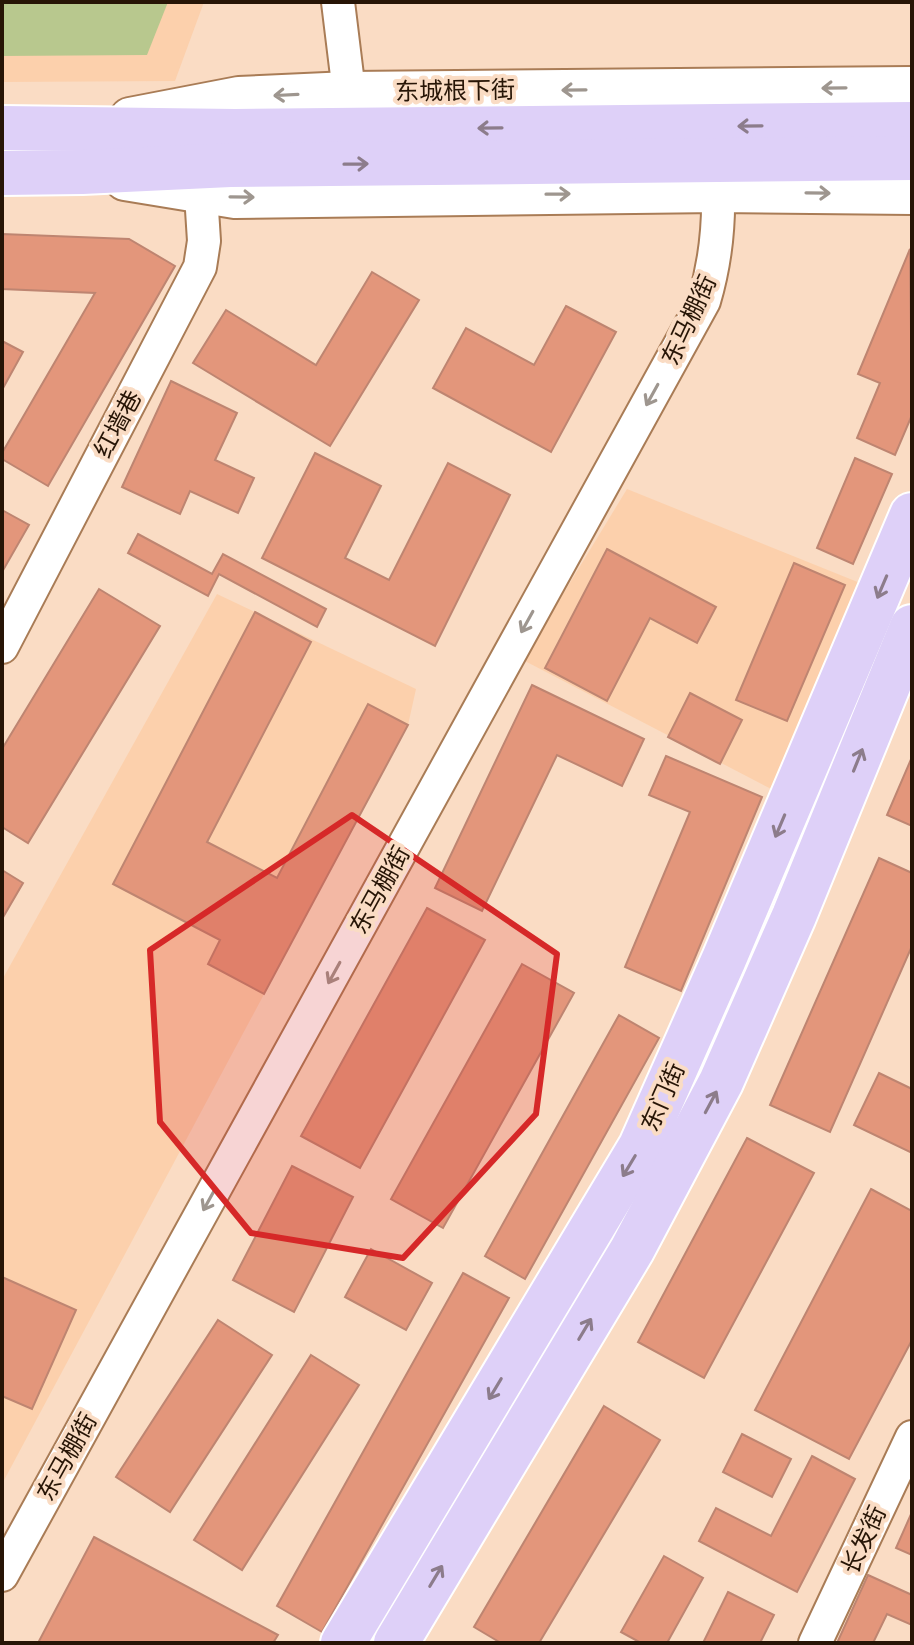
<svg xmlns="http://www.w3.org/2000/svg" width="914" height="1645" font-family="'PT Sans Narrow','Noto Sans SC',sans-serif">
  <style>
    .built { fill: #fcd0ac }
    .green { fill: #b8c88e }
    .building { fill: #e3967b; stroke: #be8571; stroke-width: 2 }
    .lines { fill: none; stroke-linecap: round; stroke-linejoin: round }
    .minor-casing { stroke: #a97c56; stroke-width: 36 }
    .tertiary-casing { stroke: #a97c56; stroke-width: 44 }
    .primary-casing { stroke: #fff; stroke-width: 48 }
    .minor { stroke: #fff; stroke-width: 32 }
    .tertiary { stroke: #fff; stroke-width: 40 }
    .primary { stroke: #ded0f8; stroke-width: 44 }
    .oneway { stroke: #9e968f }
    .oneway2 { stroke: #8c7c8b }
    .marked { fill: #d62828; fill-opacity: 0.2; stroke: #d62828; stroke-width: 6; stroke-linejoin: round }
    .labels { text-anchor: middle; stroke-width: 8; stroke-linejoin: round; paint-order: stroke }
    .street-label { font-size: 24px; fill: #271506; stroke: #fadcc4 }
  </style>
  <rect width="100%" height="100%" fill="#fadcc4"/>
  <g class="built">
    <path d="M2 2H204L175 81 2 82Z"/>
    <path d="M627 489 870 587 779 793 523 660Z"/>
    <path d="M217 594 416 689 408 725 2 1484V980Z"/>
  </g>
  <path class="green" d="M2 2H168L147 55 2 56Z"/>
  <g class="building">
    <path d="M2 234 129 239 175 266 48 486 2 459V453L95 293 2 289Z"/>
    <path d="M910 249 912 415 895 455 857 438 880 383 858 374Z"/>
    <path d="M372 272 419 300 330 446 193 363 226 310 316 365Z"/>
    <path d="M566 306 616 332 551 452 433 388 466 328 534 365Z"/>
    <path d="M2 341 23 352 2 390Z"/>
    <path d="M171 381 237 413 215 460 254 478 238 513 190 491 180 514 122 487Z"/>
    <path d="M315 453 381 486 345 558 389 580 448 463 510 495 435 646 262 558Z"/>
    <path d="M855 458 892 474 853 564 817 548Z"/>
    <path d="M2 510 29 525 2 572Z"/>
    <path d="M138 534 212 574 223 554 326 609 317 627 219 574 208 596 128 553Z"/>
    <path d="M607 549 716 607 697 643 650 618 607 701 545 668Z"/>
    <path d="M794 563 845 585 787 721 736 700Z"/>
    <path d="M99 589 160 626 28 843 2 827V749Z"/>
    <path d="M255 612 311 642 207 842 277 878 368 704 408 725 264 994 208 964 220 940 113 884Z"/>
    <path d="M532 685 644 739 622 786 557 755 482 911 435 888Z"/>
    <path d="M690 693 742 720 720 764 668 737Z"/>
    <path d="M666 756 762 797 681 991 625 967 690 812 649 795Z"/>
    <path d="M912 757V826L887 815Z"/>
    <path d="M879 858 912 873V946L830 1132 770 1105Z"/>
    <path d="M2 870 23 883 2 919Z"/>
    <path d="M427 908 485 940 360 1168 301 1136Z"/>
    <path d="M522 964 574 993 443 1228 391 1199Z"/>
    <path d="M619 1015 659 1038 525 1279 485 1256Z"/>
    <path d="M879 1073 912 1089V1153L854 1125Z"/>
    <path d="M747 1138 814 1173 704 1378 638 1342Z"/>
    <path d="M292 1166 353 1197 294 1312 233 1280Z"/>
    <path d="M871 1189 912 1211V1340L849 1459 755 1410Z"/>
    <path d="M371 1249 432 1283 406 1330 345 1297Z"/>
    <path d="M463 1273 509 1298 322 1632 277 1606Z"/>
    <path d="M2 1277 76 1310 32 1409 2 1396Z"/>
    <path d="M218 1320 272 1355 170 1512 116 1477Z"/>
    <path d="M311 1355 359 1385 242 1570 194 1540Z"/>
    <path d="M604 1406 660 1440 539 1643H501L474 1627Z"/>
    <path d="M742 1434 791 1459 772 1497 723 1472Z"/>
    <path d="M812 1456 855 1479 797 1592 699 1541 716 1508 771 1536Z"/>
    <path d="M912 1512V1555L896 1548Z"/>
    <path d="M94 1537 278 1635 273 1643H38Z"/>
    <path d="M664 1556 703 1578 667 1643H641L621 1632Z"/>
    <path d="M868 1575 912 1595V1625L887 1614 873 1643H837Z"/>
    <path d="M728 1592 774 1615 760 1643H703Z"/>
  </g>
  <g class="lines">
    <g class="minor-casing">
      <g id="minor">
        <path d="M338 2 349 92"/>
        <path d="M2 647 200 267 204 241 201 194"/>
        <path d="M2 1575 704 301C715 264 719 231 718 192"/>
        <path d="M815 1643 912 1437"/>
      </g>
    </g>
    <g class="tertiary-casing">
      <g id="tertiary">
        <path d="M130 118 239 97 349 92 912 87"/>
        <path d="M125 180 235 198 718 192 912 194"/>
      </g>
    </g>
    <g class="primary-casing">
      <g id="primary">
        <path d="M2 128 235 131 912 124"/>
        <path d="M2 173 82 172 230 165 912 158"/>
        <path d="M343 1643 641 1146 724 959 912 515"/>
        <path d="M396 1643 632 1250 721 1082 794 916 912 627"/>
      </g>
    </g>
    <use href="#minor" class="minor"/>
    <use href="#tertiary" class="tertiary"/>
    <use href="#primary" class="primary"/>
  </g>
  <defs><path id="oneway-shaft" d="M-6 0H5M1.5-3L5.5 0L1.5 3" fill="none" stroke-width="1.6" stroke-linecap="round" stroke-linejoin="round" transform="scale(2)"/></defs>
  <g class="oneway">
    <use href="#oneway-shaft" transform="translate(834 88) rotate(179)"/>
    <use href="#oneway-shaft" transform="translate(574 90) rotate(179)"/>
    <use href="#oneway-shaft" transform="translate(286 95) rotate(177)"/>
    <use href="#oneway-shaft" transform="translate(818 193) rotate(1)"/>
    <use href="#oneway-shaft" transform="translate(558 194) rotate(-1)"/>
    <use href="#oneway-shaft" transform="translate(242 197) rotate(1)"/>
    <use href="#oneway-shaft" transform="translate(652 395) rotate(119)"/>
    <use href="#oneway-shaft" transform="translate(527 622) rotate(119)"/>
    <use href="#oneway-shaft" transform="translate(334 973) rotate(119)"/>
    <use href="#oneway-shaft" transform="translate(209 1200) rotate(119)"/>
  </g>
  <g class="oneway2">
    <use href="#oneway-shaft" transform="translate(750 126) rotate(179)"/>
    <use href="#oneway-shaft" transform="translate(490 128) rotate(179)"/>
    <use href="#oneway-shaft" transform="translate(356 164) rotate(-1)"/>
    <use href="#oneway-shaft" transform="translate(882 587) rotate(113)"/>
    <use href="#oneway-shaft" transform="translate(858 760) rotate(-68)"/>
    <use href="#oneway-shaft" transform="translate(780 826) rotate(113)"/>
    <use href="#oneway-shaft" transform="translate(711 1102) rotate(-62)"/>
    <use href="#oneway-shaft" transform="translate(629 1166) rotate(121)"/>
    <use href="#oneway-shaft" transform="translate(585 1329) rotate(-59)"/>
    <use href="#oneway-shaft" transform="translate(495 1389) rotate(121)"/>
    <use href="#oneway-shaft" transform="translate(436 1576) rotate(-59)"/>
  </g>
  <path class="marked" d="M352 815 557 954 536 1114 403 1258 251 1233 160 1122 150 950Z"/>
  <g class="labels">
    <g class="street-label">
      <text transform="translate(455 91) rotate(-1)" y="8">东城根下街</text>
      <text transform="translate(689 320) rotate(-65)" y="8">东马棚街</text>
      <text transform="translate(118 424) rotate(-62)" y="8">红墙巷</text>
      <text transform="translate(380 890) rotate(-61)" y="8">东马棚街</text>
      <text transform="translate(663 1097) rotate(-66)" y="8">东门街</text>
      <text transform="translate(67 1457) rotate(-61)" y="8">东马棚街</text>
      <text transform="translate(864 1540) rotate(-65)" y="8">长发街</text>
    </g>
  </g>
  <rect width="914" height="1645" fill="none" stroke="#271506" stroke-width="8"/>
</svg>
